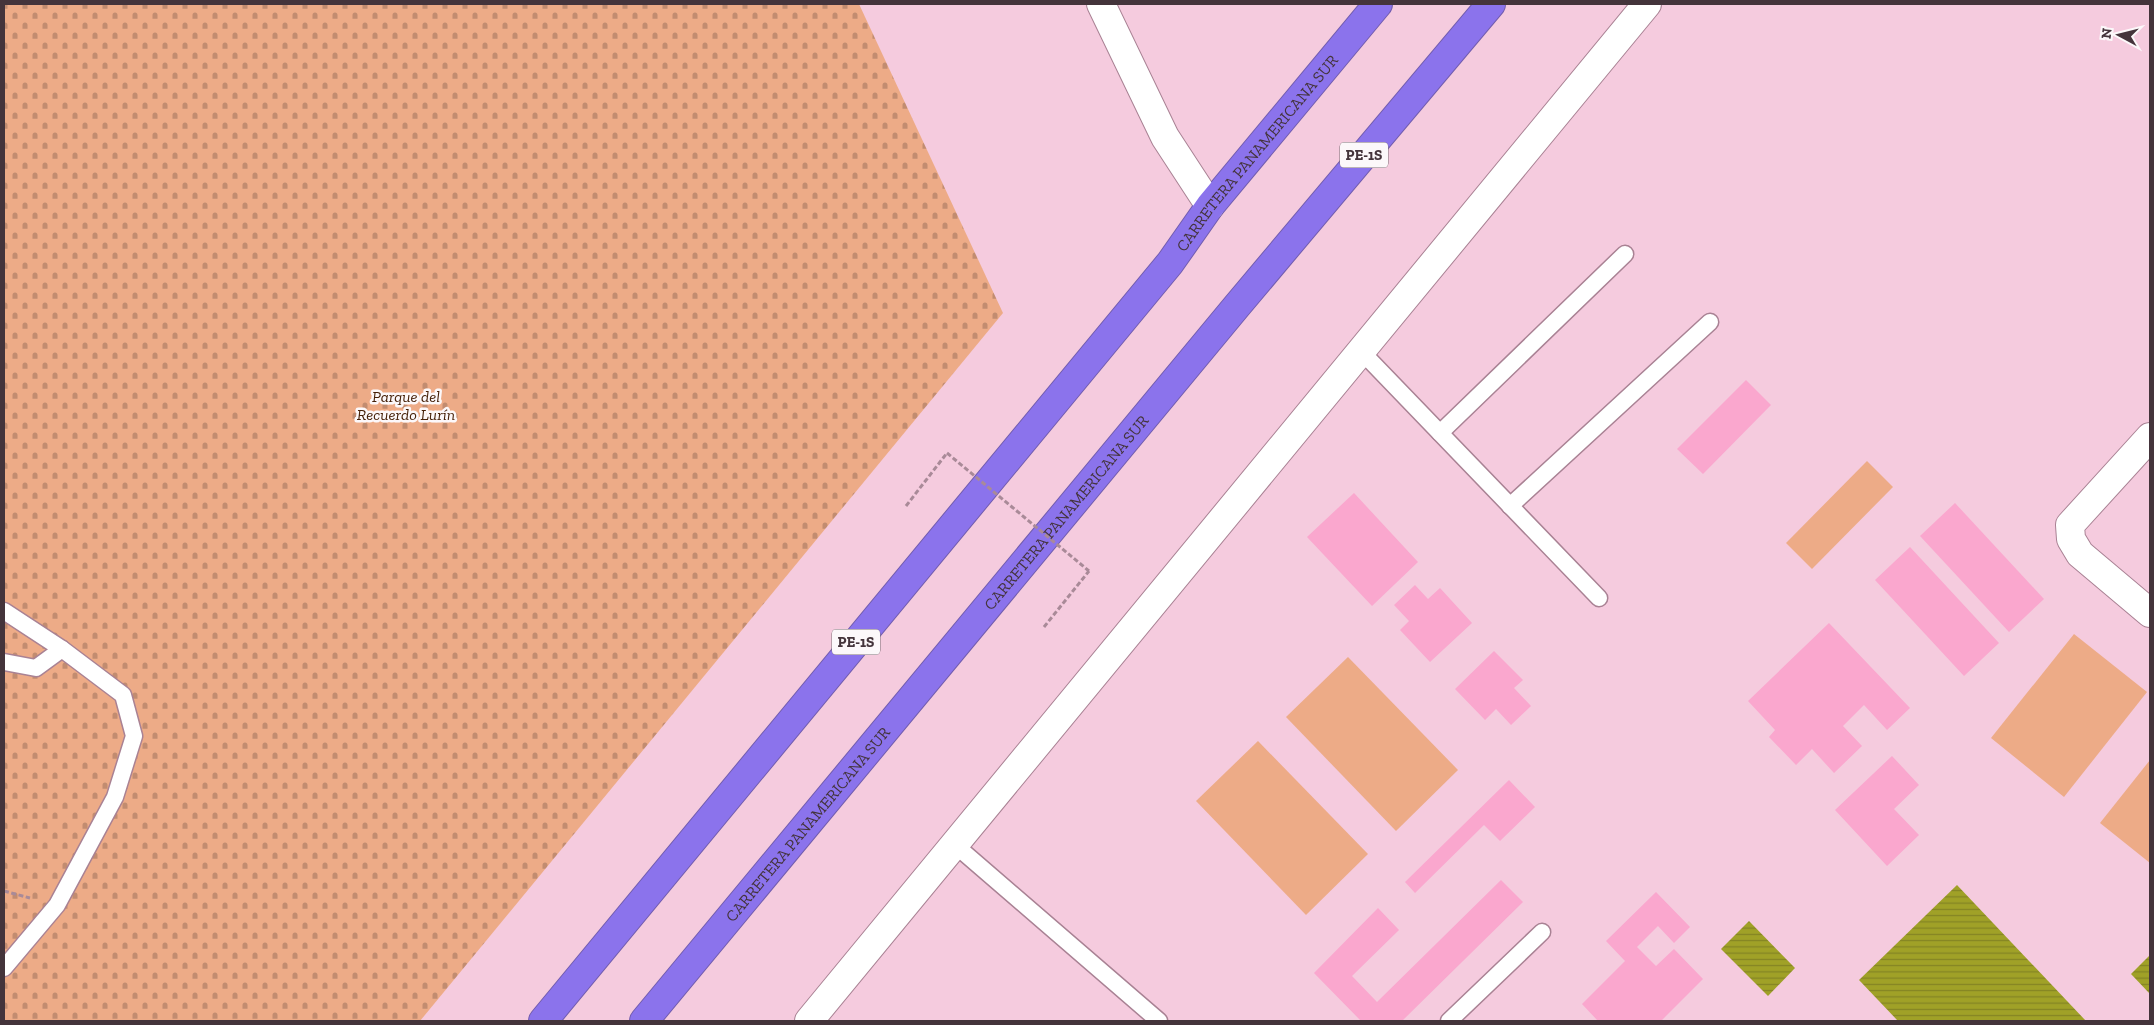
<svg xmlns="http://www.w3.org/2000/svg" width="2154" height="1025" font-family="'Zilla Slab',serif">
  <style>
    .cemetery { fill: url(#cemetery-stones) }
    .garden { fill: #edab87 }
    .water { fill: url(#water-rules) }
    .building { fill: #faa7ce }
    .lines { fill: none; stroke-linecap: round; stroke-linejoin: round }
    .lane-casing { stroke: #a98294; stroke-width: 19 }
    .street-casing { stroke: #a98294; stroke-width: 30 }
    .highway-casing { stroke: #725dae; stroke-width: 30 }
    .path { stroke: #a98a98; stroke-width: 3; stroke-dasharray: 5 2.5; stroke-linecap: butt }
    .lane { stroke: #fff; stroke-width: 16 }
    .street { stroke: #fff; stroke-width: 28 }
    .highway { stroke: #8b73ec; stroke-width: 28 }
    .path-bridge { stroke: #a98a98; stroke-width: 3; stroke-dasharray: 5 2.5; stroke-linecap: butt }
    .labels { text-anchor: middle; stroke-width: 5; stroke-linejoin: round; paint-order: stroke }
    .shield { fill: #fcf8fa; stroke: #7b6f74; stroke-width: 1 }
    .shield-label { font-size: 15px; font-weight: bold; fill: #44343b }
    .street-label { font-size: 16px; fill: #44343b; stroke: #fcf8fa }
    .park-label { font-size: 16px; font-style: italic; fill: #452008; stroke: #fcf8fa }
  </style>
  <defs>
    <pattern id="cemetery-stones" width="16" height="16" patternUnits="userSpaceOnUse" patternTransform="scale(1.25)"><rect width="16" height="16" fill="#edab87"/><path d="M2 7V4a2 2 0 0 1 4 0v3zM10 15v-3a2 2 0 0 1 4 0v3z" fill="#c28c70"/></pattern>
    <pattern id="water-rules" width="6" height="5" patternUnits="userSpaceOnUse" patternTransform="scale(1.25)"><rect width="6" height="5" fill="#a0a127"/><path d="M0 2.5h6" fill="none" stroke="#848423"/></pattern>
  </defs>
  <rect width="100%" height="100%" fill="#f5cbde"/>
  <path class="cemetery" d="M4 4H859L1003 313 420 1021H4Z"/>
  <g class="garden">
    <path d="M1867 461 1893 487 1812 569 1786 543Z"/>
    <path d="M2074 634 2147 692 2064 797 1991 738Z"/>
    <path d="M1348 657 1458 770 1396 831 1286 717Z"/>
    <path d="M1258 741 1368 854 1306 915 1196 801Z"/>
    <path d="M2150 760V863L2100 823Z"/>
  </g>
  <g class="water">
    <path d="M1957 885 2086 1021H1898L1859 980Z"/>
    <path d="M1749 921 1795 968 1768 996 1721 949Z"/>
    <path d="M2150 955V994L2131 974Z"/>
  </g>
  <g class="building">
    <path d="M1746 380 1771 405 1703 474 1677 449Z"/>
    <path d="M1354 493 1418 562 1372 606 1307 537Z"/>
    <path d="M1955 503 2044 599 2009 632 1920 536Z"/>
    <path d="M1910 547 1999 643 1964 676 1875 580Z"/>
    <path d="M1415 585 1428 599 1440 588 1472 623 1430 662 1400 630 1409 621 1394 605Z"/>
    <path d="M1829 623 1910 708 1887 730 1864 705 1843 726 1862 746 1834 773 1812 749 1796 765 1769 737 1775 730 1748 701Z"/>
    <path d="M1494 651 1523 680 1514 688 1531 706 1511 725 1496 709 1485 720 1455 689Z"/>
    <path d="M1892 756 1919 785 1894 809 1919 835 1887 866 1835 810Z"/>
    <path d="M1509 780 1535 807 1500 841 1484 825 1415 893 1405 882Z"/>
    <path d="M1501 880 1523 902 1402 1021H1361L1314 973 1378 908 1399 930 1352 976 1377 1002Z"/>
    <path d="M1656 892 1690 927 1674 943 1658 926 1637 947 1656 966 1674 949 1703 979 1661 1021H1598L1582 1004 1625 961 1606 941Z"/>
  </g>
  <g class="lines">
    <g class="lane-casing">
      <g id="lane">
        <path d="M1361 351 1599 598"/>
        <path d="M1440 433 1625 254"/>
        <path d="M1510 506 1710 322"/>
        <path d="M4 611 62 649 123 695 134 736 115 797 57 905 4 968"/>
        <path d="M4 662 36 668 62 649"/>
        <path d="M954 844 1159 1021"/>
        <path d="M1449 1021 1542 932"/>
      </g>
    </g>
    <g class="street-casing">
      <g id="street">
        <path d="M1101 4 1165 137 1210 206"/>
        <path d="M2150 437 2070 525 2071 539 2080 554 2150 613"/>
        <path d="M809 1021 1647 4"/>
      </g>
    </g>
    <g class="highway-casing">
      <g id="highway">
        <path id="s1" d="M543 1021 1170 263 1210 206 1378 4"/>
        <path id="s2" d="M644 1021 1236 307 1491 4"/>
      </g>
    </g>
    <g class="path">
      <path d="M906 506 947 453"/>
      <path d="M1044 627 1089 571"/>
      <path d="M4 891 30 898"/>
    </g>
    <use href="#lane" class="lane"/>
    <use href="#street" class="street"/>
    <use href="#highway" class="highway"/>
    <path class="path-bridge" d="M947 453 1089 571"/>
  </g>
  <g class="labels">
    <g class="shield">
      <rect x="1340" y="142.5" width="48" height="25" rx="4"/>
      <rect x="832" y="629.5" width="48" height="25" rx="4"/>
    </g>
    <g class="shield-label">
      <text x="1364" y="160">PE-1S</text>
      <text x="856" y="647">PE-1S</text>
    </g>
    <g class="street-label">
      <text dy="6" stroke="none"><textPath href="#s1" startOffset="1124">CARRETERA PANAMERICANA SUR</textPath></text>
      <text dy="6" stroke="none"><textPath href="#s2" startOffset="661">CARRETERA PANAMERICANA SUR</textPath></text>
      <text dy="6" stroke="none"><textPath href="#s2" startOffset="256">CARRETERA PANAMERICANA SUR</textPath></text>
    </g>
    <g class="park-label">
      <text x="406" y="402">Parque del<tspan x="406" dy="18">Recuerdo Lurín</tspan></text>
    </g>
  </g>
  <rect width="2154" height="1025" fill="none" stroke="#44343b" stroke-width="10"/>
  <g transform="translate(2119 35) rotate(277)" stroke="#fcf8fa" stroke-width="4" paint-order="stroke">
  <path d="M0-4L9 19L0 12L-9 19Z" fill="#44343b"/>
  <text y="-8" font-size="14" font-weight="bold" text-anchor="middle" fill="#44343b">N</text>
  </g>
</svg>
